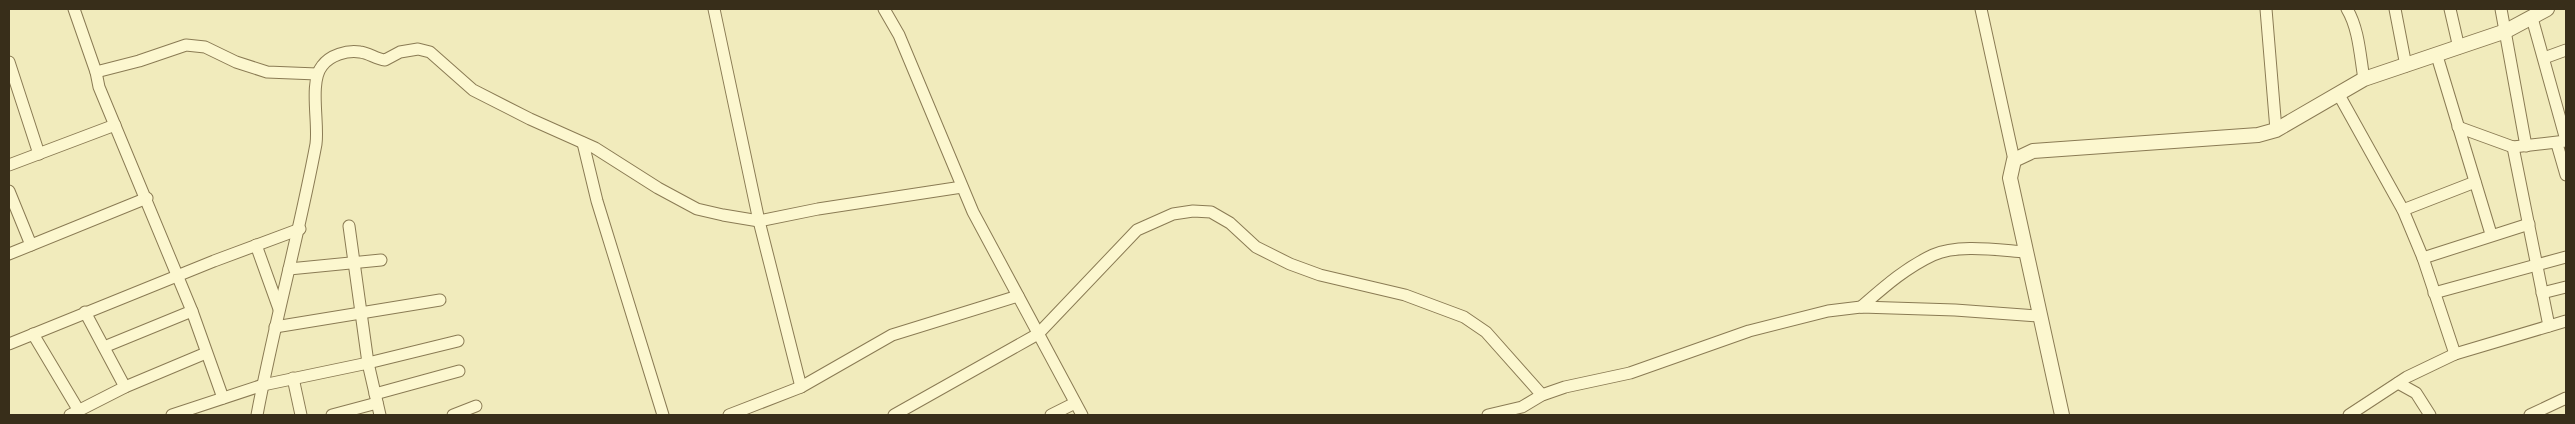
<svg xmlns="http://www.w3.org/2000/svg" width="2575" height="424" font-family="'PT Serif',serif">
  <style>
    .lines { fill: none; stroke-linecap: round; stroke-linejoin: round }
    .minor-casing { stroke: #8a7b54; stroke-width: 13 }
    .tertiary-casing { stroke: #8a7b54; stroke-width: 16 }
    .minor { stroke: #fcf7cf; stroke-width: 11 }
    .tertiary { stroke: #fcf7cf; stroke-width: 14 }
  </style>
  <rect width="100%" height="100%" fill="#f1ebbc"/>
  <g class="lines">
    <g class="minor-casing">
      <g id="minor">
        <path d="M74 9 96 72 139 61 186 45 205 47 236 62 267 72 317 74"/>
        <path d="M714 9 759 221 801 387"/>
        <path d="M884 9 899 35 973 212 1082 415"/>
        <path d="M1981 9 2014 160"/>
        <path d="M2266 9 2276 130"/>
        <path d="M2347 9C2359 29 2360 56 2364 79"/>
        <path d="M2395 9 2406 66"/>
        <path d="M2450 9 2459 48"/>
        <path d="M2501 9 2526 146"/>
        <path d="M2532 18 2566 140"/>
        <path d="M2437 56 2491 234"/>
        <path d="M2544 58 2566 50"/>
        <path d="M9 62 39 154"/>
        <path d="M96 72 99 87 192 311 223 398"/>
        <path d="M2339 95 2403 210 2423 258 2455 354"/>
        <path d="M2458 127 2513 147 2566 141"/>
        <path d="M583 143 597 201 663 415"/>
        <path d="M2557 144 2566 175"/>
        <path d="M2513 147 2549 326"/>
        <path d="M9 165 115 125"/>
        <path d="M9 191 31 245"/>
        <path d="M2403 210 2475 182"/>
        <path d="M349 226 368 363 380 415"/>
        <path d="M256 245 279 309"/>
        <path d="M9 254 147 198"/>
        <path d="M2423 258 2529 224"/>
        <path d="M289 269 381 260"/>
        <path d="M2434 293 2566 257"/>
        <path d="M2542 293 2566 287"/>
        <path d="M1861 307C1883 288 1905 268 1933 255 1958 244 1997 250 2025 252"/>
        <path d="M85 312 125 387"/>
        <path d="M275 327 440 300"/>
        <path d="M33 334 79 411"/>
        <path d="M9 344 214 261 300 229"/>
        <path d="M104 347 192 311"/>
        <path d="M293 378 301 415"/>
        <path d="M2398 383 2416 393 2430 415"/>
        <path d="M375 394 459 371"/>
        <path d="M70 415 125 387 206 353"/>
        <path d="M172 415 263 385 368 363 458 341"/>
        <path d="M257 415C274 324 299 235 316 144 319 123 309 82 322 66 330 55 347 50 360 52 369 53 376 59 385 60L400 52 418 49 430 52 473 90 530 119 595 148 658 188 697 209 723 215 759 221 818 209 962 187"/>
        <path d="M332 415 377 403"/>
        <path d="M453 415 476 406"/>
        <path d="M729 415 801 387 892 335 1018 296"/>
        <path d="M894 415 1038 334 1137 230 1173 214 1193 211 1211 212 1230 223 1256 247 1290 264 1320 275 1405 295 1464 317 1486 332 1542 395"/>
        <path d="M1051 415 1075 403"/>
        <path d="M1488 415 1522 407 1542 395 1565 387 1630 373 1749 331 1828 311 1861 307 1955 310 2039 316"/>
        <path d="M2349 415 2407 377 2455 354 2566 321"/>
        <path d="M2530 415 2566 398"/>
      </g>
    </g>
    <g class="tertiary-casing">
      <path id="tertiary" d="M2062 415 2010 178 2014 160 2033 151 2258 135 2276 130 2364 79 2506 31 2547 9"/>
    </g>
    <use href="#minor" class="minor"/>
    <use href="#tertiary" class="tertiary"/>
  </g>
  <rect width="2575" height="424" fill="none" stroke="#382e1a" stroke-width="20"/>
</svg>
